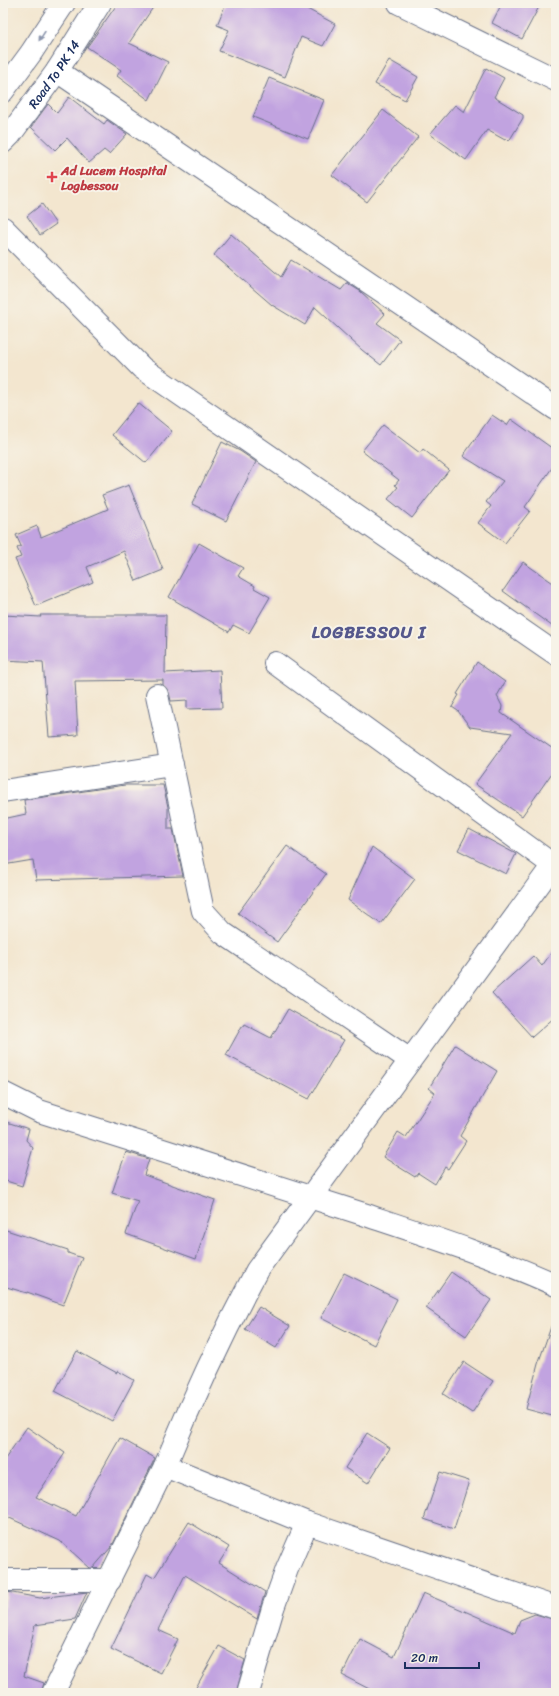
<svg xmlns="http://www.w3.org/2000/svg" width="559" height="1696" font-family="Sriracha,sans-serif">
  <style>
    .building { fill: #c1a3e0 }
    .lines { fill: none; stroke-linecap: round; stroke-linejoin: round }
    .street-casing { stroke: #676f86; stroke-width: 24 }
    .secondary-casing { stroke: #676f86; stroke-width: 24 }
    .street { stroke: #fff; stroke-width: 22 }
    .secondary { stroke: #fff; stroke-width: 22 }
    .oneway { fill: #8d97ae }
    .health-dot { fill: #e0444e; stroke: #f7f3e8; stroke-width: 1.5 }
    .labels { text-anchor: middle; stroke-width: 4; stroke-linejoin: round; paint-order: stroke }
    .street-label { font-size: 13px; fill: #1b2f5e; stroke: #f7f3e8 }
    .health-label { font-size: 13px; font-weight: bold; fill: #be3a42; stroke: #f7f3e8; text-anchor: start }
    .district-label { font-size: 17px; font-weight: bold; letter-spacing: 1px; fill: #55588c; stroke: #f7f3e8 }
  </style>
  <rect width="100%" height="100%" fill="#f7f3e8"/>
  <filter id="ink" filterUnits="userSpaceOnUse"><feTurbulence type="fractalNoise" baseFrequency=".025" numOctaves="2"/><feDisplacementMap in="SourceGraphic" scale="8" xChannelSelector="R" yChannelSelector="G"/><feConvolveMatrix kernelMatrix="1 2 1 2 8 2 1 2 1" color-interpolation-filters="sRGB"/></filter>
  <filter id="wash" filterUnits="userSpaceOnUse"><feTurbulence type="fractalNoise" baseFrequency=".012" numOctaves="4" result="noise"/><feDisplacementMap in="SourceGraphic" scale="16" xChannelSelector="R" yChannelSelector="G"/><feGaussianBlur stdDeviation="0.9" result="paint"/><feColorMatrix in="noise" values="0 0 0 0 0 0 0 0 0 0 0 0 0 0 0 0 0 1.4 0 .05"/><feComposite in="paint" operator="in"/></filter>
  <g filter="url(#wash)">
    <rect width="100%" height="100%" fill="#f3e6cf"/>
    <g id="blocks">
      <g class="building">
        <path d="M118 3H156L129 43 168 62 149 100 117 76 121 70 87 47Z"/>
        <path d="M226 3H296L335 24 323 46 301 37 285 77 219 51 229 30 217 25Z"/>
        <path d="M502 3H541L522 39 492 23Z"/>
        <path d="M389 60 418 77 405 100 375 84Z"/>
        <path d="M486 68 504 78 494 97 523 115V118L509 141 506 138 505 140 487 130 466 160 430 134 455 105 464 112Z"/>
        <path d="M269 78 324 100 308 139 253 117Z"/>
        <path d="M69 97 104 124 107 120 127 134 109 154 104 150 89 163 67 138 55 150 31 127 48 104 57 113Z"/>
        <path d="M383 110 418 137 367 202 332 175Z"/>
        <path d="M42 204 56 224 40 235 27 216Z"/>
        <path d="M231 234 281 277 291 260 341 290 347 283 360 291 385 314 377 323 400 340 381 365 362 350 315 307 305 325 272 305 214 255Z"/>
        <path d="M138 403 172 431 146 463 112 435Z"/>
        <path d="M492 415 507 425 511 419 556 451V462L525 507 530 511 505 543 478 523 491 506 486 502 503 481 463 456Z"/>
        <path d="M383 425 420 453 423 449 449 470 412 518 388 499 398 487 395 485 399 480 362 451Z"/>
        <path d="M222 442 240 451 256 462 226 521 192 504Z"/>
        <path d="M129 485 163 570 136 581 124 551 87 567 93 582 36 606 15 559 21 557 17 548 21 546 16 535 37 526 41 537 108 509 102 495Z"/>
        <path d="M199 543 243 568 238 576 255 586 254 588 270 597 249 633 233 625 229 632 169 597Z"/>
        <path d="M523 562 556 585V629L503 591Z"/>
        <path d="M3 615 41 617 40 615H166L165 673 220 670 222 708 187 709V700L171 701 169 692 163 685V680L75 681 78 735 49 737 43 662 3 660Z"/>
        <path d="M477 662 505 682 497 696 502 706 501 713 556 751V767L522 816 475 784 512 733 470 727 458 711 452 707 459 695 457 694Z"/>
        <path d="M125 785H163L168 807V829H173L183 876 36 880 33 860 3 865V819L26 814 24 800Z"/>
        <path d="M469 829 516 854 506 874 458 850Z"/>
        <path d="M287 846 326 874 277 942 238 913Z"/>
        <path d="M372 847 415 879 381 924 348 900Z"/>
        <path d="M556 946V1016L532 1037 492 993 533 956 542 966Z"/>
        <path d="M288 1009 344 1040 309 1099 226 1055 242 1026H243L244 1024 271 1038Z"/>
        <path d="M455 1045 497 1071 460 1136 466 1141 448 1169 445 1167 435 1184 418 1173 415 1177 383 1157 398 1132 406 1137 435 1093 429 1088Z"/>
        <path d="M3 1121 29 1129 26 1140 33 1148 22 1186 3 1180Z"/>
        <path d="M126 1152 149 1159 144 1175 215 1200 196 1259 126 1234 138 1201 112 1193Z"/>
        <path d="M3 1229 68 1250V1253L82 1258 63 1305 27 1292V1293L3 1286Z"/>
        <path d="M451 1272 491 1300 466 1336 426 1308Z"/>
        <path d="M344 1273 397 1299 374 1345 321 1318Z"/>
        <path d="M259 1307 290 1326 276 1348 245 1329Z"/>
        <path d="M553 1321H556V1417L526 1409 538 1364Z"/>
        <path d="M77 1351 117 1373 118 1371 134 1380 112 1421 55 1391Z"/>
        <path d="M464 1362 493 1381 472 1413 443 1394Z"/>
        <path d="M27 1427 65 1453 36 1497 76 1516 120 1438 155 1458 112 1546 93 1568H90L60 1541 3 1515V1462Z"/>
        <path d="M367 1433 390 1448 368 1483 345 1468Z"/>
        <path d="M440 1472 469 1481 454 1529 424 1519Z"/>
        <path d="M189 1522 229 1547 219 1563 265 1592 257 1619 185 1575 158 1630 178 1639 161 1673 111 1649 147 1574 154 1578Z"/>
        <path d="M7 1592 40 1598 87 1592 75 1619 35 1625 24 1676 44 1683 41 1693H3V1612Z"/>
        <path d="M423 1593 515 1633 520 1620 535 1614 556 1620V1693H377L342 1675 360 1639 394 1657Z"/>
        <path d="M219 1646 245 1660 236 1693H193Z"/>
      </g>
    </g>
  </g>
  <g filter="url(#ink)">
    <use href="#blocks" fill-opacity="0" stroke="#676f86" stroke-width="1"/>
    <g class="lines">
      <g class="street-casing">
        <g id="street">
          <path d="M57 71 556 409"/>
          <path d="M3 228 142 368 556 654"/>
          <path d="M275 663 553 865"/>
          <path d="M157 695 203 911 223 933 410 1060"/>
          <path d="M3 791 172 765"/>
          <path d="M3 1093 39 1111C146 1145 253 1178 360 1213 426 1235 492 1256 556 1285"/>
          <path d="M165 1466 307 1523 556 1608"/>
          <path d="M3 1580H110"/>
          <path d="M53 1693 165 1466C192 1400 223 1334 257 1270L556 861"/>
          <path d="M248 1693 273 1608 287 1569 307 1523"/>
        </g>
      </g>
      <g class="secondary-casing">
        <g id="secondary">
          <path d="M399 3 556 80"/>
          <path d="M3 91 31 53 64 3"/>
          <path id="s1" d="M3 142 10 135 57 71 100 3"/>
        </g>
      </g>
      <use href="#street" class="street"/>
      <use href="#secondary" class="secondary"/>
    </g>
    <defs><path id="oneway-solid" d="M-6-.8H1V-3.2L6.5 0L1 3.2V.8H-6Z"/></defs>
    <use class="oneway" href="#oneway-solid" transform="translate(42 36) rotate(123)"/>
  </g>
  <path class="health-dot" d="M50 171h4v4h4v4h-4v4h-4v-4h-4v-4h4z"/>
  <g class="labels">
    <g class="street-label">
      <text dy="5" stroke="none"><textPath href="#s1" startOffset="85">Road To PK 14</textPath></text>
    </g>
    <g class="health-label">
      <text x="61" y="175">Ad Lucem Hospital<tspan x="61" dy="15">Logbessou</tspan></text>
    </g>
    <g class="district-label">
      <text x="369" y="638">LOGBESSOU I</text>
    </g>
  </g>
  <rect width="559" height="1696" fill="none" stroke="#f7f3e8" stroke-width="16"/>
  <path d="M405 1662v6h74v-6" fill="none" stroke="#1b2f5e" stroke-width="2"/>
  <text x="411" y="1662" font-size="12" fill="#1b2f5e" stroke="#f7f3e8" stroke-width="3" paint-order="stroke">20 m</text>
</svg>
